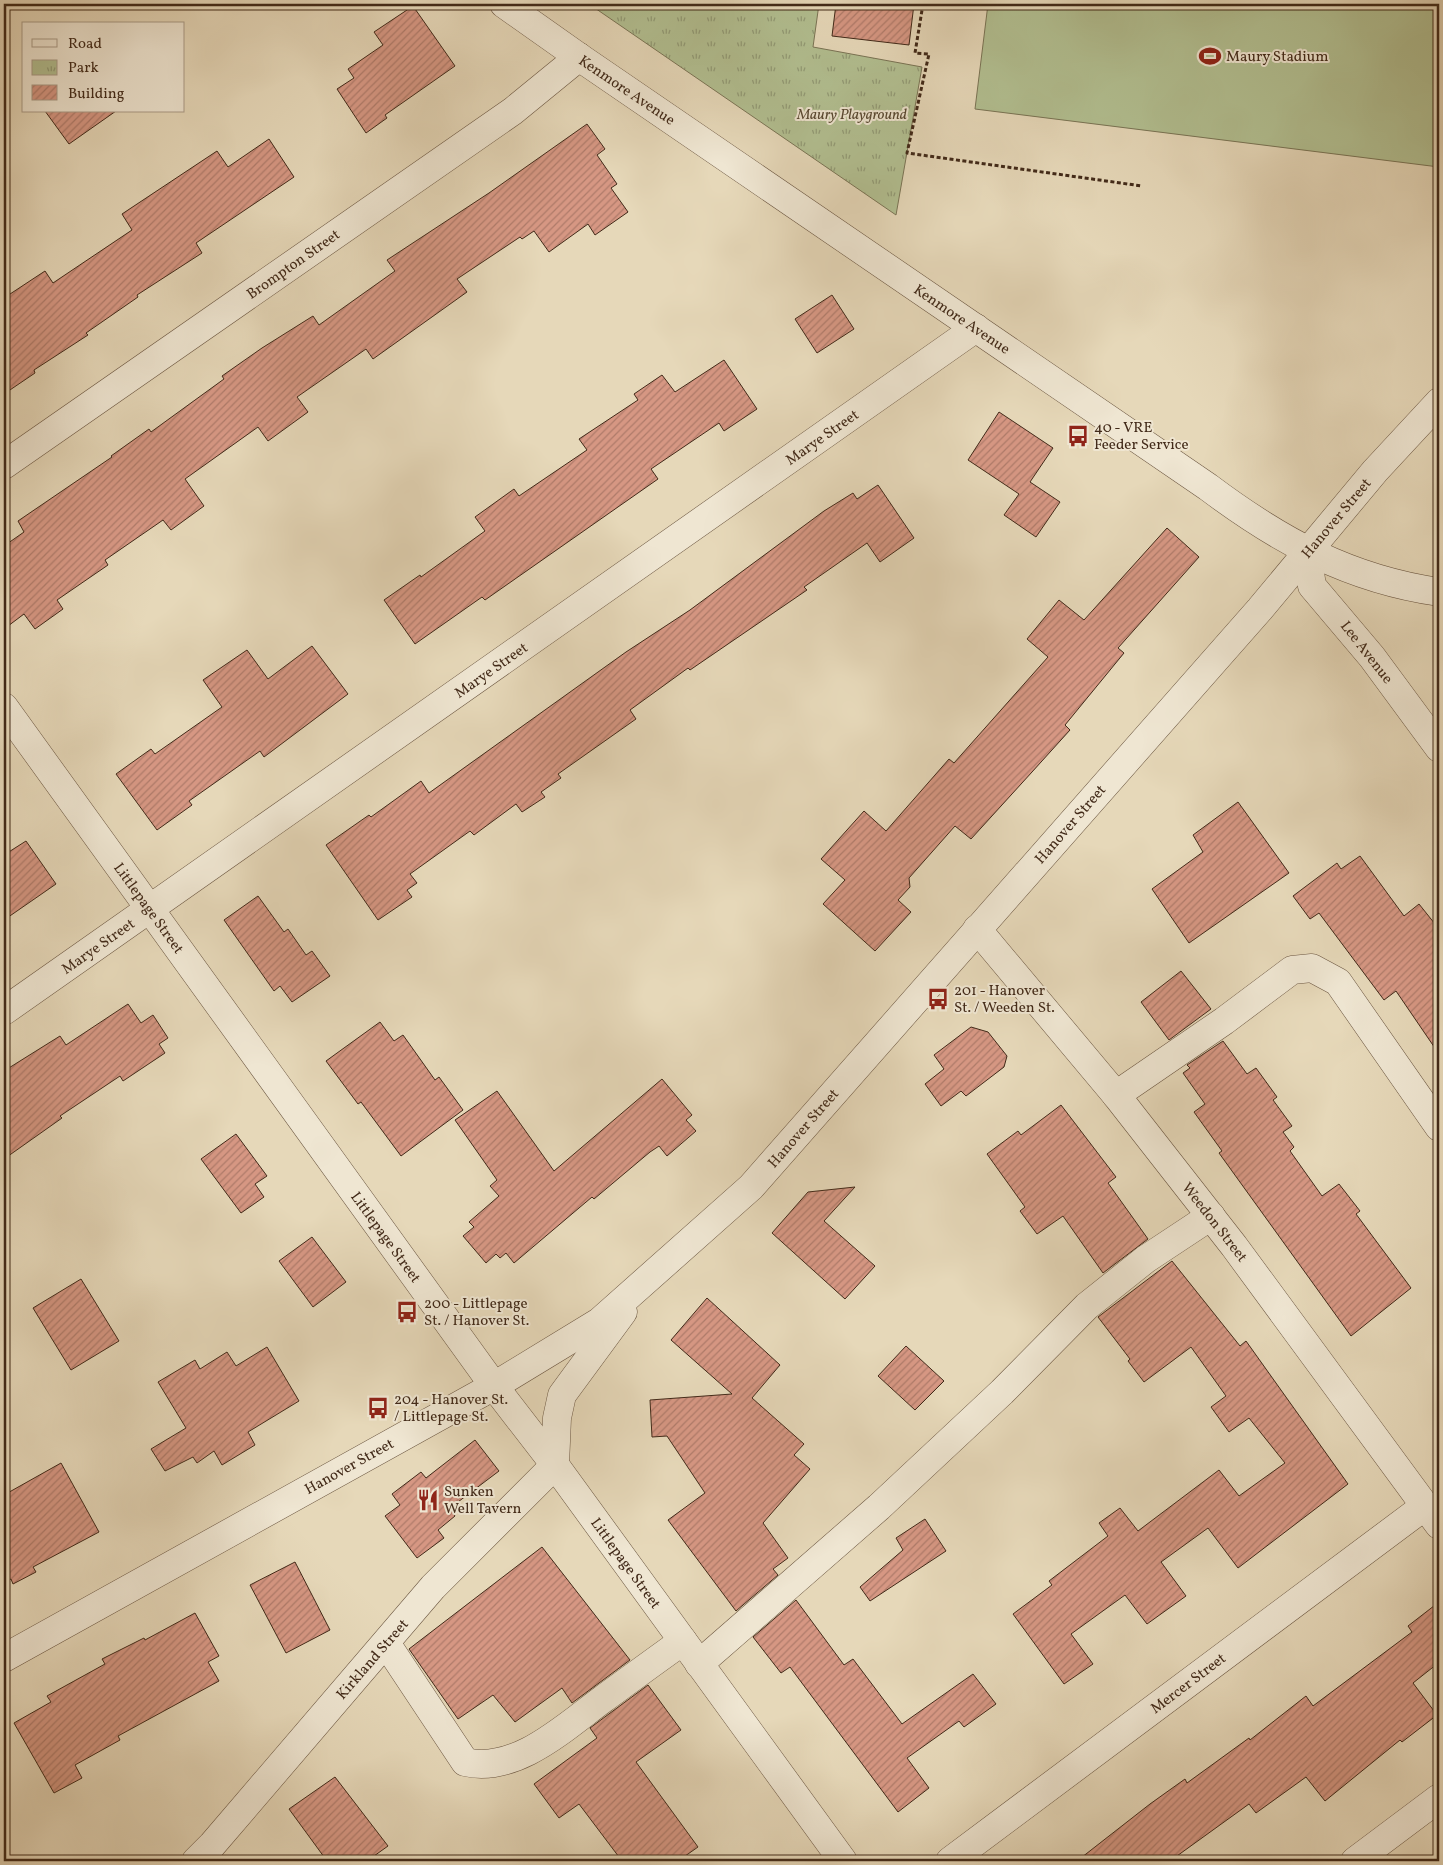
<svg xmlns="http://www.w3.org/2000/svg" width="1443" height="1865" font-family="Vollkorn,serif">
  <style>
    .green { fill: #b2bf91; stroke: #7a7455 }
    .park { fill: url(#park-tufts); stroke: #7a7455 }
    .building { fill: url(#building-hatch); stroke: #422a19 }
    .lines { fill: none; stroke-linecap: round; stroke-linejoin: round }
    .minor-casing { stroke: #6b5641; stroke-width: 29 }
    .path { stroke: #422a19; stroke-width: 3; stroke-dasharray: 4 2.5; stroke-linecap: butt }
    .minor { stroke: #efe6d2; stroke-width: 28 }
    .labels { text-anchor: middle; stroke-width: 4; stroke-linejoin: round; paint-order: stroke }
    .poi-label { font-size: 15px; fill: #422a19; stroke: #efe6d2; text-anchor: start }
    .street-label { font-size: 15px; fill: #422a19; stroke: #efe6d2 }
    .park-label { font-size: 15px; font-style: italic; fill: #584831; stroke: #efe6d2 }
  </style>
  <defs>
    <pattern id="park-tufts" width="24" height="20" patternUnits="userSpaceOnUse" patternTransform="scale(1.25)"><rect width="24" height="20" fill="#b2bf91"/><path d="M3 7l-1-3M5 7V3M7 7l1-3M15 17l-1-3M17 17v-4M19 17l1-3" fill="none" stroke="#929b76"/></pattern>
    <pattern id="building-hatch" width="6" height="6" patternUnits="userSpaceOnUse" patternTransform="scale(1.25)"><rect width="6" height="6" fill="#d69783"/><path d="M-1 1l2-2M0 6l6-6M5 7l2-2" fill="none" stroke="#af7b6a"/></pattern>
  </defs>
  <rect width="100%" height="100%" fill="#e6d8b9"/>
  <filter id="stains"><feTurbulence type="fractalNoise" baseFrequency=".004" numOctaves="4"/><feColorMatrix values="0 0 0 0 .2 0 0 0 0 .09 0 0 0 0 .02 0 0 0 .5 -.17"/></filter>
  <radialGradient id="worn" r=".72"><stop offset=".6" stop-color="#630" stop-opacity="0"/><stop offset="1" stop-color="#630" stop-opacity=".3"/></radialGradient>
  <path class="green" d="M988 4H1439V167L975 109Z"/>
  <path class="park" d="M589 4H819L813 47 922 67 896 215Z"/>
  <g class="building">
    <path d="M836 4H914L909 45 832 36Z"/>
    <path d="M413 6 455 66 385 115 387 118 366 133 337 89 354 78 348 69 383 45 374 32Z"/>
    <path d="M45 111H116L69 144Z"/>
    <path d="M587 124 605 149 597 155 617 184 611 188 628 212 595 235 588 224 549 252 534 231 522 239 520 237 457 279 467 292 373 359 366 349 297 397 308 412 268 441 258 427 185 479 204 506 171 530 163 520 105 560 108 565 57 600 63 609 35 629 24 614 4 629V546L24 532 18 521 112 457 111 456 149 429 151 432 224 379 222 376 262 348 313 316 319 325 395 271 387 260 489 193Z"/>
    <path d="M269 139 294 177 196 243 202 253 137 295 138 297 86 333 88 335 34 370 35 373 4 394V298L45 271 53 283 132 230 122 214 217 151 228 167Z"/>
    <path d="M832 295 854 329 817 353 795 319Z"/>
    <path d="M724 360 757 409 724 431 719 423 651 469 658 479 485 600 482 597 415 644 384 600 420 575 421 577 485 531 475 517 514 489 519 496 587 450 579 439 638 400 634 394 662 375 675 392Z"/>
    <path d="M999 412 1053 448 1030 482 1060 502 1036 537 1004 515 1019 494 968 460Z"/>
    <path d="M878 485 914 538 880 562 867 543 804 587 807 590 690 670 688 668 630 710 636 719 558 774 561 778 541 792 545 797 522 812 516 804 474 835 470 831 410 874 417 883 407 890 412 897 378 920 326 845 369 815 371 817 421 781 429 793 626 652 690 610 824 511 853 493 857 499Z"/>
    <path d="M1167 528 1199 557 1118 648 1124 653 1065 725 1070 730 1032 772 971 839 955 826 909 878 910 887 898 900 911 912 875 951 823 904 845 880 821 859 864 811 886 831 949 759 954 763 1048 657 1027 639 1059 600 1084 620Z"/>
    <path d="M312 646 348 694 264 757 260 751 189 801 192 805 157 830 116 774 151 749 155 754 222 707 203 680 247 650 268 679Z"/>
    <path d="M1238 802 1289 873 1189 943 1152 889 1203 852 1193 835Z"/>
    <path d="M26 841 56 884 4 920V855Z"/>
    <path d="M1360 856 1404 916 1419 904 1439 929V1054L1396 991 1384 1000 1319 913 1310 919 1293 896 1337 863 1341 869Z"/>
    <path d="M258 896 284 932 288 929 306 955 312 951 330 976 292 1002 280 986 274 991 224 920Z"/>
    <path d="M1181 971 1211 1009 1169 1040 1141 1002Z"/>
    <path d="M128 1004 141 1023 153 1015 168 1038 159 1044 165 1053 123 1081 120 1076 60 1116 62 1118 4 1159V1071L60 1036 66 1045Z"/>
    <path d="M380 1022 394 1041 403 1035 435 1080 439 1077 463 1110 401 1156 361 1102 358 1104 326 1061Z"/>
    <path d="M971 1027 988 1032 1007 1056 1004 1067 966 1096 961 1091 941 1106 925 1084 944 1069 934 1055Z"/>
    <path d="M1223 1041 1247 1074 1256 1068 1277 1097 1273 1100 1292 1126 1283 1132 1294 1147 1290 1151 1322 1196 1339 1184 1360 1211 1356 1214 1411 1288 1351 1336 1219 1153 1222 1151 1194 1112 1205 1104 1183 1073 1190 1068 1187 1065Z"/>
    <path d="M662 1079 692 1115 686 1120 696 1131 667 1156 659 1146 650 1152 594 1199 592 1197 514 1263 506 1253 500 1258 496 1254 486 1263 463 1236 474 1227 469 1222 499 1196 490 1186 497 1180 455 1120 497 1091 554 1171Z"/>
    <path d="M1061 1105 1116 1177 1108 1183 1148 1239 1103 1273 1063 1216 1037 1234 1020 1211 1025 1207 987 1154 1018 1131 1021 1135Z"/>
    <path d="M236 1134 267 1176 255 1184 264 1197 241 1213 201 1159Z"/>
    <path d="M855 1187 824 1221 875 1266 845 1299 772 1233 808 1192Z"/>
    <path d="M312 1237 346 1282 313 1307 279 1261Z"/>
    <path d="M1172 1261 1240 1346 1246 1341 1348 1484 1238 1568 1208 1528 1161 1562 1186 1596 1147 1624 1125 1595 1071 1634 1093 1664 1064 1684 1013 1614 1052 1585 1049 1581 1108 1536 1099 1523 1120 1508 1138 1531 1219 1470 1239 1496 1285 1463 1249 1418 1229 1432 1211 1407 1226 1396 1191 1347 1144 1382 1128 1361 1130 1359 1098 1317Z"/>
    <path d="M81 1279 119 1341 71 1370 33 1308Z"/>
    <path d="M707 1298 780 1365 752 1398 804 1444 794 1455 810 1469 763 1523 788 1558 773 1569 778 1575 736 1611 668 1520 705 1493 667 1436 652 1437 650 1400 732 1394 671 1340Z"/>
    <path d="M906 1346 944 1381 915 1410 878 1376Z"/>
    <path d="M267 1347 299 1401 248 1432 255 1445 222 1465 214 1451 197 1463 193 1457 165 1471 151 1449 186 1428 158 1382 195 1360 200 1369 227 1352 236 1366Z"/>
    <path d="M475 1440 499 1471 450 1508 455 1516 438 1530 444 1538 417 1558 385 1516 400 1505 392 1494 421 1472 426 1478Z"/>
    <path d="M61 1463 99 1532 33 1567 36 1572 13 1584 11 1579 4 1583V1495Z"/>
    <path d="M925 1519 946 1551 870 1601 860 1587 903 1550 896 1538Z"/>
    <path d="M542 1547 630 1660 572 1703 562 1688 515 1722 493 1695 458 1719 409 1649Z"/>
    <path d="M295 1562 330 1630 286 1653 250 1585Z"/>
    <path d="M796 1600 844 1665 853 1659 902 1724 973 1674 996 1704 964 1727 959 1721 907 1758 929 1788 898 1812 790 1667 781 1673 753 1637Z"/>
    <path d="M1439 1602V1667L1437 1664 1413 1683 1437 1715 1402 1742 1400 1740 1325 1801 1306 1777 1256 1813 1249 1804 1170 1861H1077L1150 1804 1185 1779 1187 1783 1249 1738 1250 1740 1306 1696 1313 1706 1412 1632 1408 1626Z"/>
    <path d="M195 1613 219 1656 208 1662 219 1681 118 1736 120 1740 75 1765 82 1778 54 1793 14 1723 51 1702 47 1696 105 1664 102 1659 144 1638 145 1640Z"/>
    <path d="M648 1685 681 1730 636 1762 698 1847 678 1861H622L579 1804 559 1818 534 1784 597 1738 590 1728Z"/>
    <path d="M335 1777 388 1846 367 1861H327L289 1809Z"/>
  </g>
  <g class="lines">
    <g class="minor-casing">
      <g id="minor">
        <path d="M504 4 579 57 1208 487C1280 541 1349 579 1439 592"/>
        <path d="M4 465 513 111 579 57"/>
        <path d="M1307 552 1312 586 1372 657 1439 748"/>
        <path d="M4 707 494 1386 555 1465 843 1861"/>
        <path d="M977 929 1116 1095 1234 1246 1439 1525"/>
        <path d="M4 1011 976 328"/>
        <path d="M1116 1095 1224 1021 1292 970 1312 968 1338 982 1439 1127"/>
        <path d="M386 1643 465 1762C516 1774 565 1727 603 1699 629 1680 656 1660 683 1641"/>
        <path d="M4 1658 494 1386 599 1322 751 1187 1260 609 1375 471 1439 402"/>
        <path d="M699 1664 879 1507 1002 1392 1087 1306 1146 1259 1211 1216"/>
        <path d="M196 1861 212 1845 433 1587 555 1465 557 1418 562 1395 623 1312"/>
        <path d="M950 1861 1425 1506"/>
        <path d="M1355 1861 1439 1798"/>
      </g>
    </g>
    <path class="path" d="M923 4 915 53 929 54 907 153 1142 186"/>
    <use href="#minor" class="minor"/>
  </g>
  <defs>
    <g id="stadium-bare" transform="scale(1.725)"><path d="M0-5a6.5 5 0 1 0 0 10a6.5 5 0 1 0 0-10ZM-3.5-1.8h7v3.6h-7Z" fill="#8f2418" stroke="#efe6d2" stroke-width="2.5" paint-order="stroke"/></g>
    <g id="bus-bare" transform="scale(1.725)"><path d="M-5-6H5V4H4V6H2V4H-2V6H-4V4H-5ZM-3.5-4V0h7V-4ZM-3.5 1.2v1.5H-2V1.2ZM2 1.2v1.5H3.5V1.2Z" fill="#8f2418" stroke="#efe6d2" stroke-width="2.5" paint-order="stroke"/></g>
    <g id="restaurant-bare" transform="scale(1.725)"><path d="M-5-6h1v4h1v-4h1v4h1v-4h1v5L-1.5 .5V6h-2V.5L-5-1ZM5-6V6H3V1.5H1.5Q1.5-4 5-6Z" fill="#8f2418" stroke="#efe6d2" stroke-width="2.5" paint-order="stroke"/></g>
  </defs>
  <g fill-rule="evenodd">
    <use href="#stadium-bare" x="1210" y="56"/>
    <use href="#bus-bare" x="1078" y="436"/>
    <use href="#bus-bare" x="938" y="999"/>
    <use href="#bus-bare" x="407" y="1312"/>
    <use href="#bus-bare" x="378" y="1408"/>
    <use href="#restaurant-bare" x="428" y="1500"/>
  </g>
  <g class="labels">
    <g class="poi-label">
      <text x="1226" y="61">Maury Stadium</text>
      <text x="1094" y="432">40 - VRE<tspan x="1094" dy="17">Feeder Service</tspan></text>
      <text x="954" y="995">201 - Hanover<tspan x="954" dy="17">St. / Weeden St.</tspan></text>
      <text x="424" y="1308">200 - Littlepage<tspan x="424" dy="17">St. / Hanover St.</tspan></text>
      <text x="394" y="1404">204 - Hanover St.<tspan x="394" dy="17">/ Littlepage St.</tspan></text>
      <text x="444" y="1496">Sunken<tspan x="444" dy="17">Well Tavern</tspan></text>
    </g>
    <g class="street-label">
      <text transform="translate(627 90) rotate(34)" y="5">Kenmore Avenue</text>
      <text transform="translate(293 264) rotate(-35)" y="5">Brompton Street</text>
      <text transform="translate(962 319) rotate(34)" y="5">Kenmore Avenue</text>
      <text transform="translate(822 437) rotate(-35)" y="5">Marye Street</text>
      <text transform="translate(1336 518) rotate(-50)" y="5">Hanover Street</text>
      <text transform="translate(1367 652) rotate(52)" y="5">Lee Avenue</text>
      <text transform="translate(491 670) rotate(-35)" y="5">Marye Street</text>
      <text transform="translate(1070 824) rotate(-49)" y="5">Hanover Street</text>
      <text transform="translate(149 908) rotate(54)" y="5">Littlepage Street</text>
      <text transform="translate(98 946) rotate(-35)" y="5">Marye Street</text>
      <text transform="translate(803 1128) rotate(-49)" y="5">Hanover Street</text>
      <text transform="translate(1215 1222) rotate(52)" y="5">Weedon Street</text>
      <text transform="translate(386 1237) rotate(54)" y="5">Littlepage Street</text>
      <text transform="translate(349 1466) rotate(-29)" y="5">Hanover Street</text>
      <text transform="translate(626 1563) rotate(54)" y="5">Littlepage Street</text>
      <text transform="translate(372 1659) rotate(-49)" y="5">Kirkland Street</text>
      <text transform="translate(1188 1683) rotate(-37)" y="5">Mercer Street</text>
    </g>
    <g class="park-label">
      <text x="852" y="119">Maury Playground</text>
    </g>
  </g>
  <rect width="1443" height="1865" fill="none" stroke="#e6d8b9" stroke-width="20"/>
  <rect x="5" y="5" width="1433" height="1855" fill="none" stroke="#422a19" stroke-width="2.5"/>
  <rect x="10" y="10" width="1423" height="1845" fill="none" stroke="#422a19"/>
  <rect x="22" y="22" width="162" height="90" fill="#efe6d2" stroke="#aa9b88"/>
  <rect x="32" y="39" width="25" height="8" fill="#efe6d2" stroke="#aa9b88"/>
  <text x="68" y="48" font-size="15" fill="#422a19">Road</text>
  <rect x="32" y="60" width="25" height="15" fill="url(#park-tufts)" stroke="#aa9b88"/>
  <text x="68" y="72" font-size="15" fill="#422a19">Park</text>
  <rect x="32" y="85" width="25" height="15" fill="url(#building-hatch)" stroke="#aa9b88"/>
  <text x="68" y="98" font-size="15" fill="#422a19">Building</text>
  <rect width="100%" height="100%" filter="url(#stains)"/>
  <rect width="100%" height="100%" fill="url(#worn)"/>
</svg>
